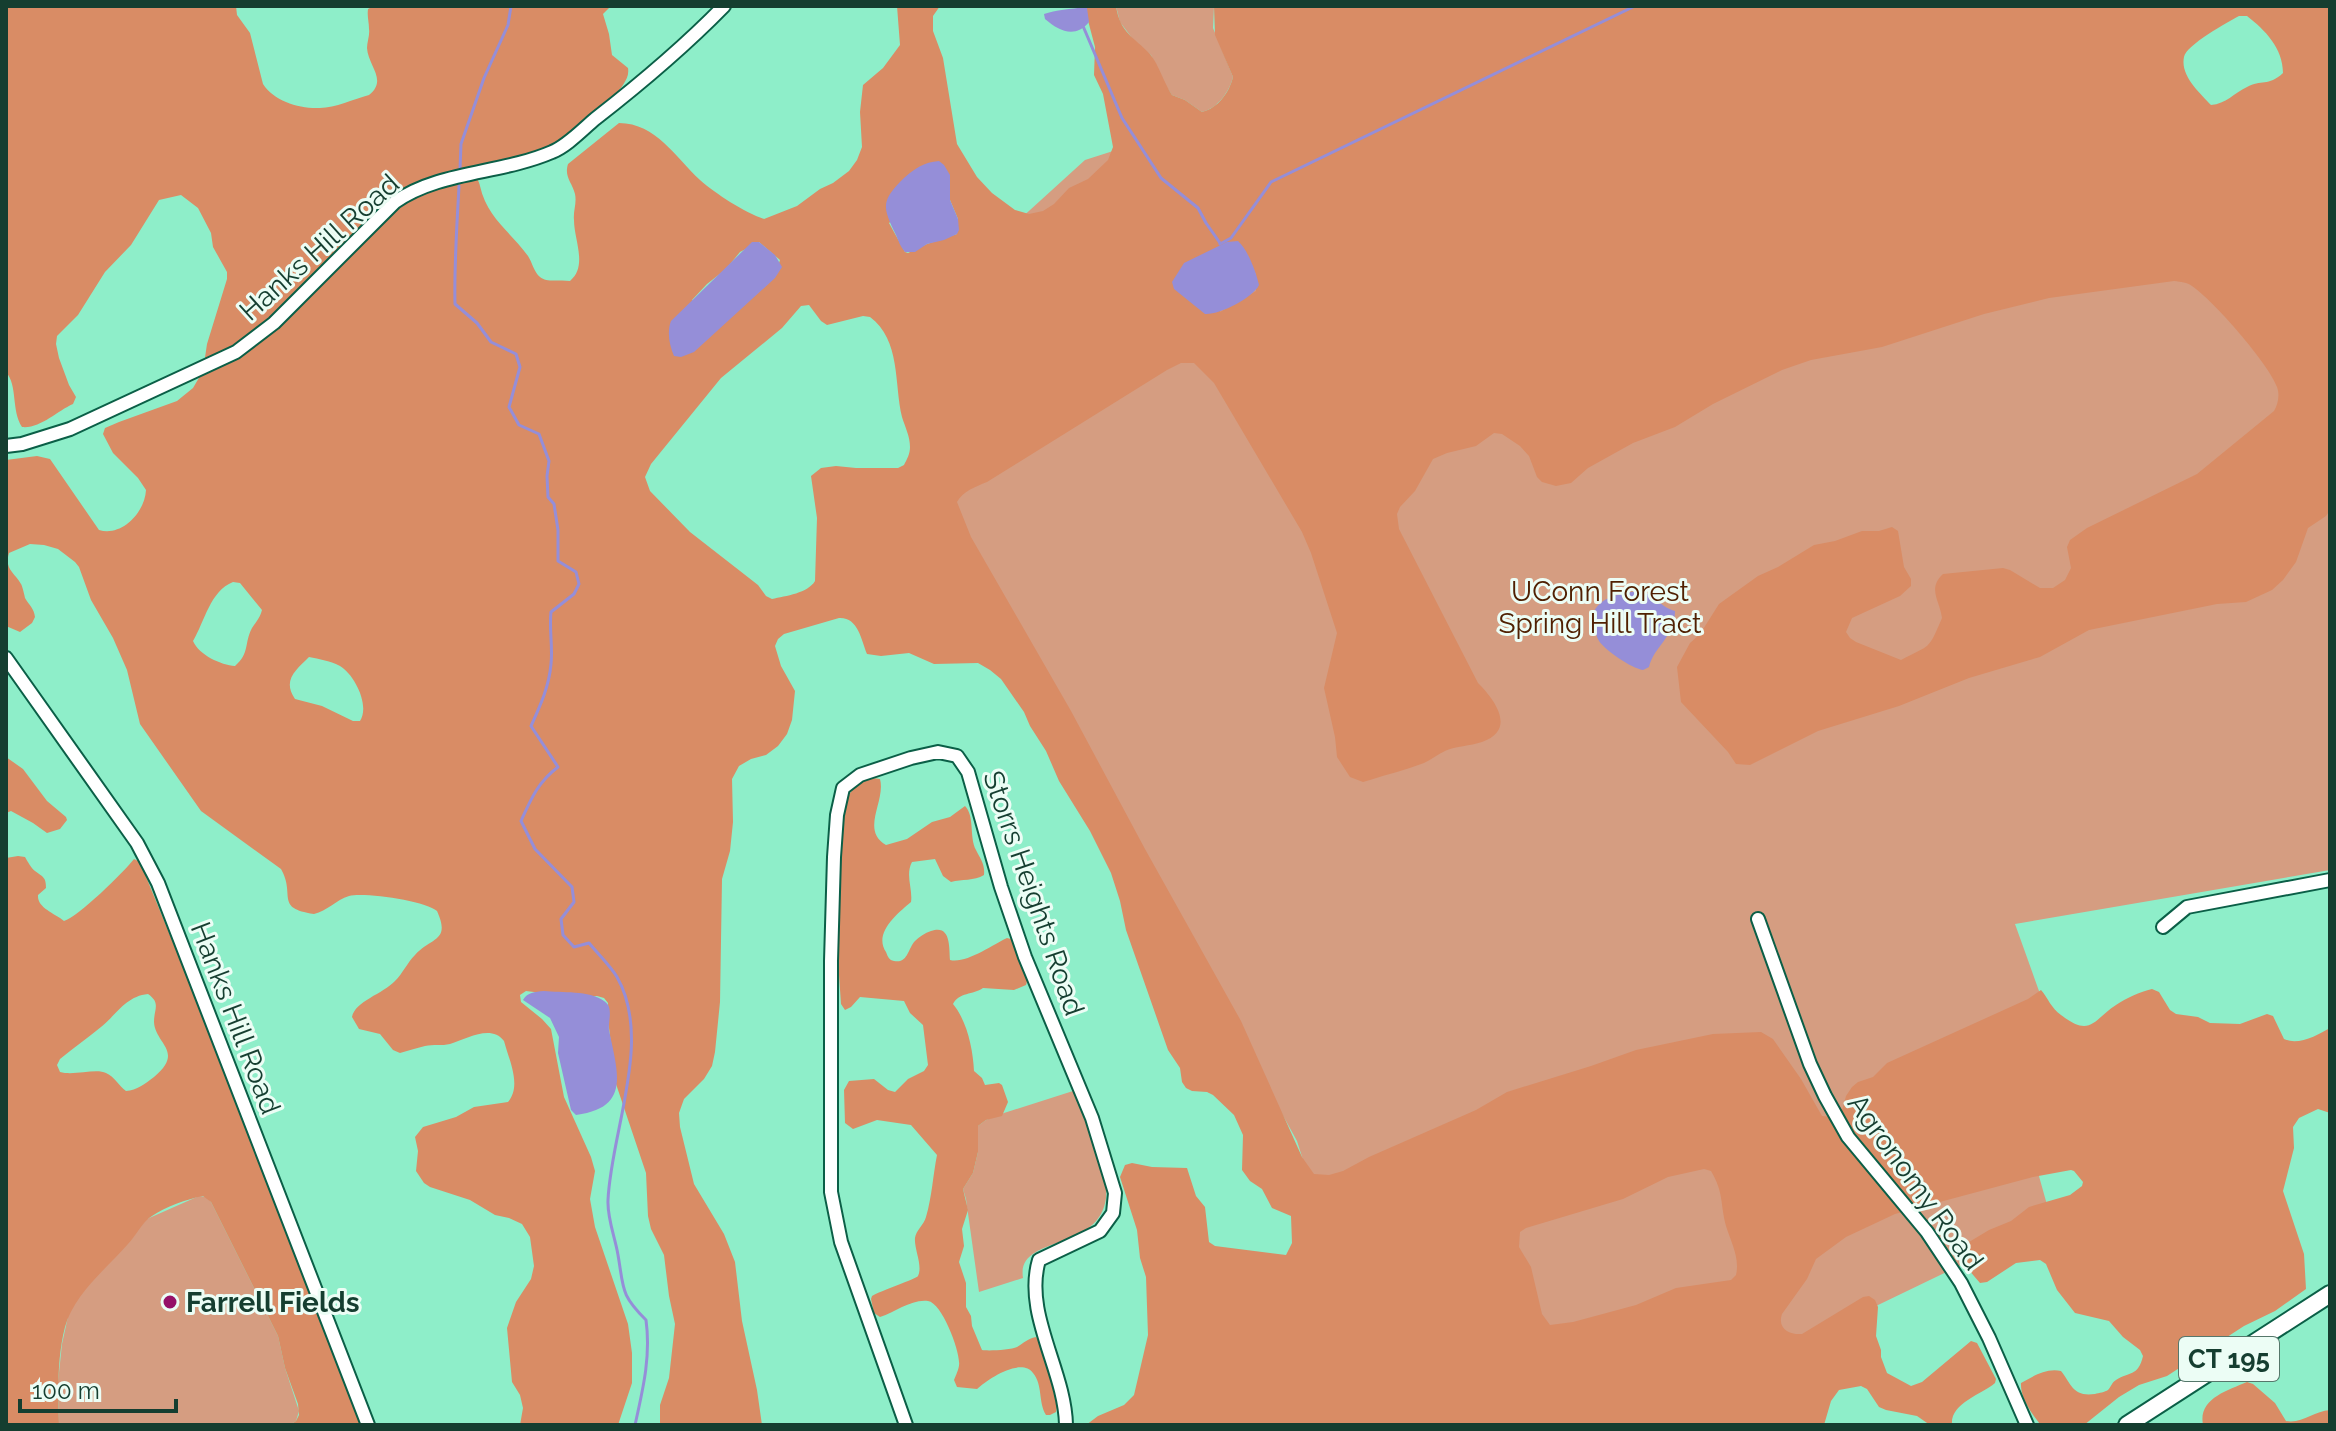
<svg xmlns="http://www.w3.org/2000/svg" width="2336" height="1431" font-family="Raleway,sans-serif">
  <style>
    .green { fill: #d59d81 }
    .forest { fill: #d98c65; fill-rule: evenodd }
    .water { fill: #958ed8 }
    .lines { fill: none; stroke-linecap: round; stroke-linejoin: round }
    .stream { stroke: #958ed8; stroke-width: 3 }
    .minor-casing { stroke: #0b5f47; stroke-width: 16 }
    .major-casing { stroke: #0b5f47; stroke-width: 20 }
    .minor { stroke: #fff; stroke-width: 12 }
    .major { stroke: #fff; stroke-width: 16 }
    .poi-dot { fill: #951068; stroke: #ecfdf5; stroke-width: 3 }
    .labels { text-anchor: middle; stroke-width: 6; stroke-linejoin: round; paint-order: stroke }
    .shield { fill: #ecfdf5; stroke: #56776b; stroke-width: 2 }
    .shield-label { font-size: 26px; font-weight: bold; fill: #153e30 }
    .street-label { font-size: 28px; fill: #153e30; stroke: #ecfdf5 }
    .park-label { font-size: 28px; fill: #502002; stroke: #ecfdf5 }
    .poi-label { font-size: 28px; font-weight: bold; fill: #153e30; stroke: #ecfdf5; text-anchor: start }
  </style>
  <rect width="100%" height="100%" fill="#8eeec9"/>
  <g class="green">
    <path d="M1116 6H1214L1213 28 1233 77C1229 92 1218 108 1202 112L1185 100 1172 95 1164 83 1151 55 1135 42 1120 22Z"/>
    <path d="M1135 144 2330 154V870L2015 924 2044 1005 1996 1023 2051 1219 1963 1268 1961 1265 1791 1347 1384 1415 1297 1141 992 586 935 458 920 310 1085 160Z"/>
    <path d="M1073 1091C1084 1121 1109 1167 1106 1198 1099 1253 1016 1234 1023 1278L979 1292 966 1199 963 1189 973 1173 978 1152V1126L986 1120 1004 1113Z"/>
    <path d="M199 1196 207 1197 211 1202 278 1336 285 1368 299 1411 296 1421 290 1425H59L58 1382 62 1344 71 1303 147 1219Z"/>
  </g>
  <g class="forest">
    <path d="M6 6H236L237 15 250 33 263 84C274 101 299 109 320 108 335 108 354 99 369 95 388 80 368 66 367 48 367 42 370 35 369 29 369 21 367 17 368 9L374 6H611L603 14 609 34 612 55 628 68C629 75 627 79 623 85 614 98 576 129 563 138 554 145 534 154 524 157 516 160 480 165 477 168 473 175 479 180 480 186 487 218 510 231 528 256 532 262 534 272 540 277 547 283 560 279 570 281 588 266 574 240 574 220 573 211 577 203 575 194 572 182 564 177 568 164L619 123C656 123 676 158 700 180 716 194 744 212 764 219L797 206 820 189 833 183 849 171 857 160 862 147 860 112 863 85 883 68 900 45 897 6H940L933 16V31L943 58 957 144 977 177 992 193 1015 210 1029 214 1043 211 1054 204 1069 188 1088 179 1108 160 1113 147 1103 94 1094 75 1095 47 1086 13 1076 6H1116C1120 33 1134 37 1150 54 1159 65 1164 83 1172 95L1185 100 1202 112C1218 108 1229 93 1233 77L1215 35 1214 6H2330V510L2326 516 2308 528 2296 562 2283 580 2272 590 2246 602 2217 604 2089 630 2040 657 1969 678 1899 706 1818 731 1750 765 1736 764 1728 752 1681 702 1677 667 1690 643 1700 634 1719 604 1758 576 1778 567 1814 545 1835 541 1862 531H1879L1892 527 1898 531 1904 567 1911 579V586L1900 596 1852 618 1846 632 1850 638 1856 642 1901 660C1931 644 1928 651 1942 618 1940 601 1927 589 1943 574L2003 568 2010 570 2040 588H2053L2065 580 2071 568 2067 547 2070 540 2087 528 2197 474 2274 411C2278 404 2280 395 2277 387 2269 364 2213 300 2192 286 2187 282 2181 282 2174 281L2049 298 1984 314 1882 347 1811 360 1782 370 1713 404 1675 427 1633 443 1588 468 1571 483 1556 486 1542 482 1537 477 1529 456 1520 446 1502 434 1494 433 1476 446 1447 453 1433 459 1415 491 1400 507 1397 514 1399 529 1478 683C1495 700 1517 730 1482 742 1470 746 1456 746 1445 751 1438 754 1431 760 1424 763 1406 770 1388 774 1370 780L1363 782 1350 777 1337 757 1335 737 1324 688 1337 633 1311 553 1302 532 1214 383 1194 363H1181L1167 370 987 482C975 487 963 491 957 502L971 537 1071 711 1145 849 1241 1021 1302 1157 1314 1174 1329 1175 1343 1171 1369 1157 1476 1110 1507 1092 1591 1066 1636 1050 1713 1034 1761 1032 1773 1039 1801 1079 1822 1116 1833 1117 1842 1110 1846 1096 1852 1087 1858 1082 1873 1077 1887 1063 2028 999 2041 990C2048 998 2051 1008 2061 1015 2091 1038 2093 1020 2116 1005 2126 998 2140 992 2152 989L2159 992 2170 1010 2176 1014 2198 1017 2210 1023 2240 1024 2267 1014 2273 1016 2284 1039C2298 1046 2318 1035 2330 1028V1113L2318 1109 2299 1118 2293 1127 2294 1148 2283 1191 2304 1254 2306 1289 2275 1311 2244 1326 2167 1376 2139 1385 2119 1397 2084 1425H2041C2032 1414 2020 1398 2021 1383 2034 1376 2046 1368 2061 1371 2072 1385 2073 1397 2095 1394 2099 1393 2105 1392 2108 1390 2111 1387 2112 1382 2116 1380 2130 1371 2138 1377 2143 1356L2140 1350 2123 1337 2109 1321 2075 1313 2057 1290 2046 1264 2040 1260 2016 1263 1987 1282 1980 1283 1962 1262 1958 1256 1959 1248 1989 1230 2011 1221 2029 1207 2070 1195 2082 1186 2083 1182 2074 1171 2071 1170 2033 1177 1895 1214 1846 1237 1816 1259 1807 1279 1782 1314C1777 1328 1789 1335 1802 1334L1863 1297 1869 1296 1875 1300 1878 1307 1876 1336 1881 1350V1357L1887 1373 1911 1386 1922 1382 1971 1341 1977 1343 1996 1379 1995 1383C1981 1395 1950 1403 1952 1425H1930L1917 1416 1886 1410 1879 1407 1867 1389 1861 1386 1839 1390 1831 1401 1824 1425H1086L1098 1416 1124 1405 1134 1395 1148 1335 1146 1277 1140 1258 1137 1230 1120 1177 1125 1165 1132 1163 1152 1167 1187 1168 1196 1196 1205 1207 1209 1242 1215 1246 1286 1255 1292 1243 1291 1216 1272 1208 1262 1189 1250 1181 1242 1170 1243 1135 1234 1115 1213 1095 1207 1092 1192 1091 1186 1088 1182 1082 1180 1068 1168 1050 1126 930 1120 901 1111 873 1090 831 1059 781 1046 751 1030 726 1024 712 1001 679 990 670 978 663 934 664 909 653 881 656 867 654C861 639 858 617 839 618L784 634 778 639 775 646 781 666 795 691 792 720 787 734 778 746 766 755 751 759 739 766 732 779 733 822 730 851 722 879 720 1002 715 1052 712 1066 704 1079 684 1099 679 1113 680 1127 694 1184 724 1234 735 1262 742 1321 757 1390 762 1425H660V1405L669 1378 675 1324 669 1296 664 1255 651 1229 648 1216 646 1173 616 1084 609 1028 608 1003 604 998 597 996 582 998 526 991 520 995 521 1002 542 1019 551 1029 564 1097 591 1157 595 1171 590 1199 595 1227 628 1324 632 1353V1383L618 1425H520L523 1408 520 1395 512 1382 507 1328 516 1302 531 1279 534 1266 530 1237 522 1224 509 1218 495 1215 470 1200 430 1187 424 1183 416 1171 418 1151 415 1137 423 1127 456 1117 474 1107 508 1102C522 1086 509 1060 504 1041 491 1024 467 1039 450 1044 442 1046 433 1044 425 1046 416 1048 408 1051 400 1053L393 1050 380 1034 359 1029 352 1017C355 1001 383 994 395 981 403 973 407 963 415 955 431 937 451 942 437 911 426 901 364 892 349 896 336 900 327 911 314 914 274 908 296 895 281 869L201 811 140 724 127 670 113 638 91 600 79 567 75 562 58 549 44 545 30 544 9 553C4 569 14 572 21 584 22 585 25 597 25 598 29 605 34 608 35 617L32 623 20 632 6 626V460L37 456 50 459 99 530C122 537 145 512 146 490L138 478 113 453 103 434 105 428 119 422 177 401 193 388 203 371 207 344 227 279V272L213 247 211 233 198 208 181 195 159 200 131 245 105 272 78 315 57 336 56 344 59 358 69 385 76 397 73 404C57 411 40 429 22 427 11 410 18 386 6 372ZM2239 16H2247C2265 30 2283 48 2283 73 2268 87 2261 79 2247 87 2234 93 2226 104 2211 105 2200 93 2180 76 2184 57 2186 45 2228 22 2239 16ZM950 175V200L958 219 957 234 927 244 908 253 905 252 889 223ZM759 242 780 260 774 278 718 328 692 300 707 284 726 269 740 252ZM1248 255 1252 269 1256 274V291L1220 312ZM809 305 821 321 827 325 863 316 870 317C901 340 894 384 902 417 905 427 910 436 910 447 910 454 907 459 904 465L898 468H856L836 466 821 468 811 476 817 518 815 581C808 593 786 596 772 599L766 596 758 585 690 532 650 491 645 477 651 464 721 378 782 328 801 306ZM233 582 240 583 262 610C260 618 256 622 252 628 244 643 250 653 235 666 221 665 199 655 193 641 205 621 210 591 233 582ZM309 657C319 659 331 661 340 666 355 675 370 706 360 721H353L322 706 295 699C282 680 296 670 309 657ZM1704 1169 1711 1171C1724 1193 1720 1203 1726 1226 1731 1242 1740 1258 1736 1275L1731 1280 1676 1288 1636 1305 1573 1322 1550 1325 1542 1314 1531 1267 1519 1247 1520 1232 1526 1228 1623 1199 1668 1177Z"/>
    <path d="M6 757 23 769 47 801 66 817 67 820 60 829 47 833 33 823 11 811 6 813Z"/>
    <path d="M873 778 880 779C886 801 860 830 886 845L907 839 932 822 950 817 965 806C975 816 969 837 976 850 981 860 985 864 984 875 974 881 962 879 951 882L943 876 935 859 912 862C905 875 913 889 911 902 898 913 873 933 886 952 888 957 889 960 894 961 908 964 908 948 915 941 919 937 925 933 931 931 951 924 949 947 950 960 966 964 992 945 1007 938L1011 939 1028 978 1026 985 1014 990 983 988C973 995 959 992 953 1004 967 1021 973 1049 974 1071L982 1078 985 1085 999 1083 1002 1085 1008 1102 1002 1116 986 1120 978 1126V1152L973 1173 963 1189 968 1210 962 1229 964 1246 959 1262 966 1283V1307L971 1316 972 1326 982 1350C988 1351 1011 1350 1017 1347 1024 1343 1027 1339 1036 1337L1046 1355 1058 1402 1056 1412 1050 1415H1046C1038 1402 1043 1385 1033 1373 1021 1357 988 1379 977 1389L957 1387 954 1380C956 1375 960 1367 959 1362 959 1349 942 1303 928 1301 911 1299 896 1312 880 1317L874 1313 871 1299 872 1296C880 1291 916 1279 918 1276 923 1266 914 1249 915 1238 916 1230 924 1225 926 1217 932 1196 933 1175 937 1155L911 1125 877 1120 853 1129 845 1123 844 1090 849 1081 874 1079 888 1090 895 1092 908 1079 924 1071 928 1065 923 1025 910 1013 904 1001 860 997 851 1007 845 1010 841 1004 837 946 842 817C848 795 850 784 873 778Z"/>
    <path d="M18 856 25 857C28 862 31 868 35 871 43 877 46 877 46 888L38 895C37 908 54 913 64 921 78 917 124 872 134 859L140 862 231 1084 361 1425H290L296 1421 299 1415 298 1404 285 1368 278 1336 211 1202 203 1196C187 1199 165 1207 152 1216 142 1222 136 1236 128 1244 107 1268 74 1294 65 1327 57 1358 58 1393 59 1425H6V858ZM148 994C161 1003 154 1009 154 1022 155 1044 185 1051 154 1077 145 1084 137 1090 126 1091 119 1086 115 1077 106 1073 96 1068 74 1076 60 1072L57 1065 60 1059C73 1048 88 1038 101 1027 116 1015 126 996 148 994Z"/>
    <path d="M2247 1382 2253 1384 2275 1403 2286 1421C2302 1424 2314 1411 2330 1410V1425H2203C2198 1399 2226 1391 2247 1382Z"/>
  </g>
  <g class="water">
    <path d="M1084 7 1087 8 1089 22C1075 39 1059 31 1045 19L1044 14C1055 10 1072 9 1084 7Z"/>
    <path d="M939 161 944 165 950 175V200L958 219 959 230 957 234 944 240 927 244 915 252H905C900 246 899 242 896 235 882 206 881 201 904 178 914 169 924 162 939 161Z"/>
    <path d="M1238 241C1248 250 1256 272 1259 285 1253 298 1219 315 1205 314L1174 289 1172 282 1184 263 1227 242Z"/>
    <path d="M752 242H759L775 255 782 267 775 278 694 352 681 357 674 356C669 345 667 331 671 321Z"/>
    <path d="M1638 591C1653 592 1658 606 1675 611 1675 637 1654 646 1649 667L1643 670C1631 668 1606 651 1599 641 1595 634 1593 623 1592 615 1600 596 1620 594 1638 591Z"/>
    <path d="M544 991C562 993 589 990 604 1001 614 1007 608 1020 609 1030 617 1071 632 1108 576 1115L571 1110 558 1053 559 1037 550 1018 523 1000C528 992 534 992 544 991Z"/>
  </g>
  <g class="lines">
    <g class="stream">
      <path d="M1083 26 1122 118 1161 178 1198 208 1206 223 1220 243"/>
      <path d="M460 169 461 144 484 78 508 25 511 6"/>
      <path d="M459 186C457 225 454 265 455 304L477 323 491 342 516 354 520 367 509 407 519 425 539 434 549 461 547 476 548 497 554 504 558 530V561L576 572 579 584 574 594 551 612C549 630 553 647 551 664 549 687 540 706 531 726L558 767C538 782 531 799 521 821L535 849 572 887 574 902 561 919 563 935 574 947 589 943C598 954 610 965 617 977 653 1040 611 1131 608 1200 607 1218 615 1237 618 1255 624 1289 620 1294 646 1320 651 1356 643 1389 635 1425"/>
      <path d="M1220 244 1231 238 1271 182 1635 6"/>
    </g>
    <g class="minor-casing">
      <g id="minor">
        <path d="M6 446 22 444 70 429 236 352 274 323 395 202C439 171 501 174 552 152 567 146 582 130 595 119 640 84 684 47 724 6"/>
        <path d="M6 658 137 843 158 883 368 1425"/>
        <path d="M1758 919 1810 1064 1825 1096 1848 1137 1927 1232 1961 1283 1989 1338 2027 1425"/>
        <path d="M2163 927 2187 907 2330 880"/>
        <path d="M906 1425 841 1242 831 1192V961L834 857 837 815 843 788 860 775 911 758 938 752 957 756 968 772 1001 887 1025 957 1092 1118 1115 1193 1113 1213 1100 1231 1039 1260C1023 1314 1065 1370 1066 1425"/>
      </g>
    </g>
    <g class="major-casing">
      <path id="major" d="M2127 1425 2330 1294"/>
    </g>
    <use href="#minor" class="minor"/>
    <use href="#major" class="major"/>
  </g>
  <circle class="poi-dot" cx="170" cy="1302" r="8"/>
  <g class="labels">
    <rect class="shield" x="2179" y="1337" width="100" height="44" rx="6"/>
    <g class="shield-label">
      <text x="2229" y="1368">CT 195</text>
    </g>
    <g class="street-label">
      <text transform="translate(319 247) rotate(-42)" y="10">Hanks Hill Road</text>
      <text transform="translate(1034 893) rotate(71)" y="10">Storrs Heights Road</text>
      <text transform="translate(236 1018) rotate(69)" y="10">Hanks Hill Road</text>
      <text transform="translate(1916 1182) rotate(54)" y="10">Agronomy Road</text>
    </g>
    <g class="park-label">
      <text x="1600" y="601">UConn Forest<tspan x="1600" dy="32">Spring Hill Tract</tspan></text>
    </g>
    <g class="poi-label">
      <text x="186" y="1312">Farrell Fields</text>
    </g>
  </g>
  <rect width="2336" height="1431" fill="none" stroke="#153e30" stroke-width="16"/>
  <path d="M20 1399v12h156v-12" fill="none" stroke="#153e30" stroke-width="4"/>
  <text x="32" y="1399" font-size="24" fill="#153e30" stroke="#ecfdf5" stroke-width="6" paint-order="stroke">100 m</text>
</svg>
